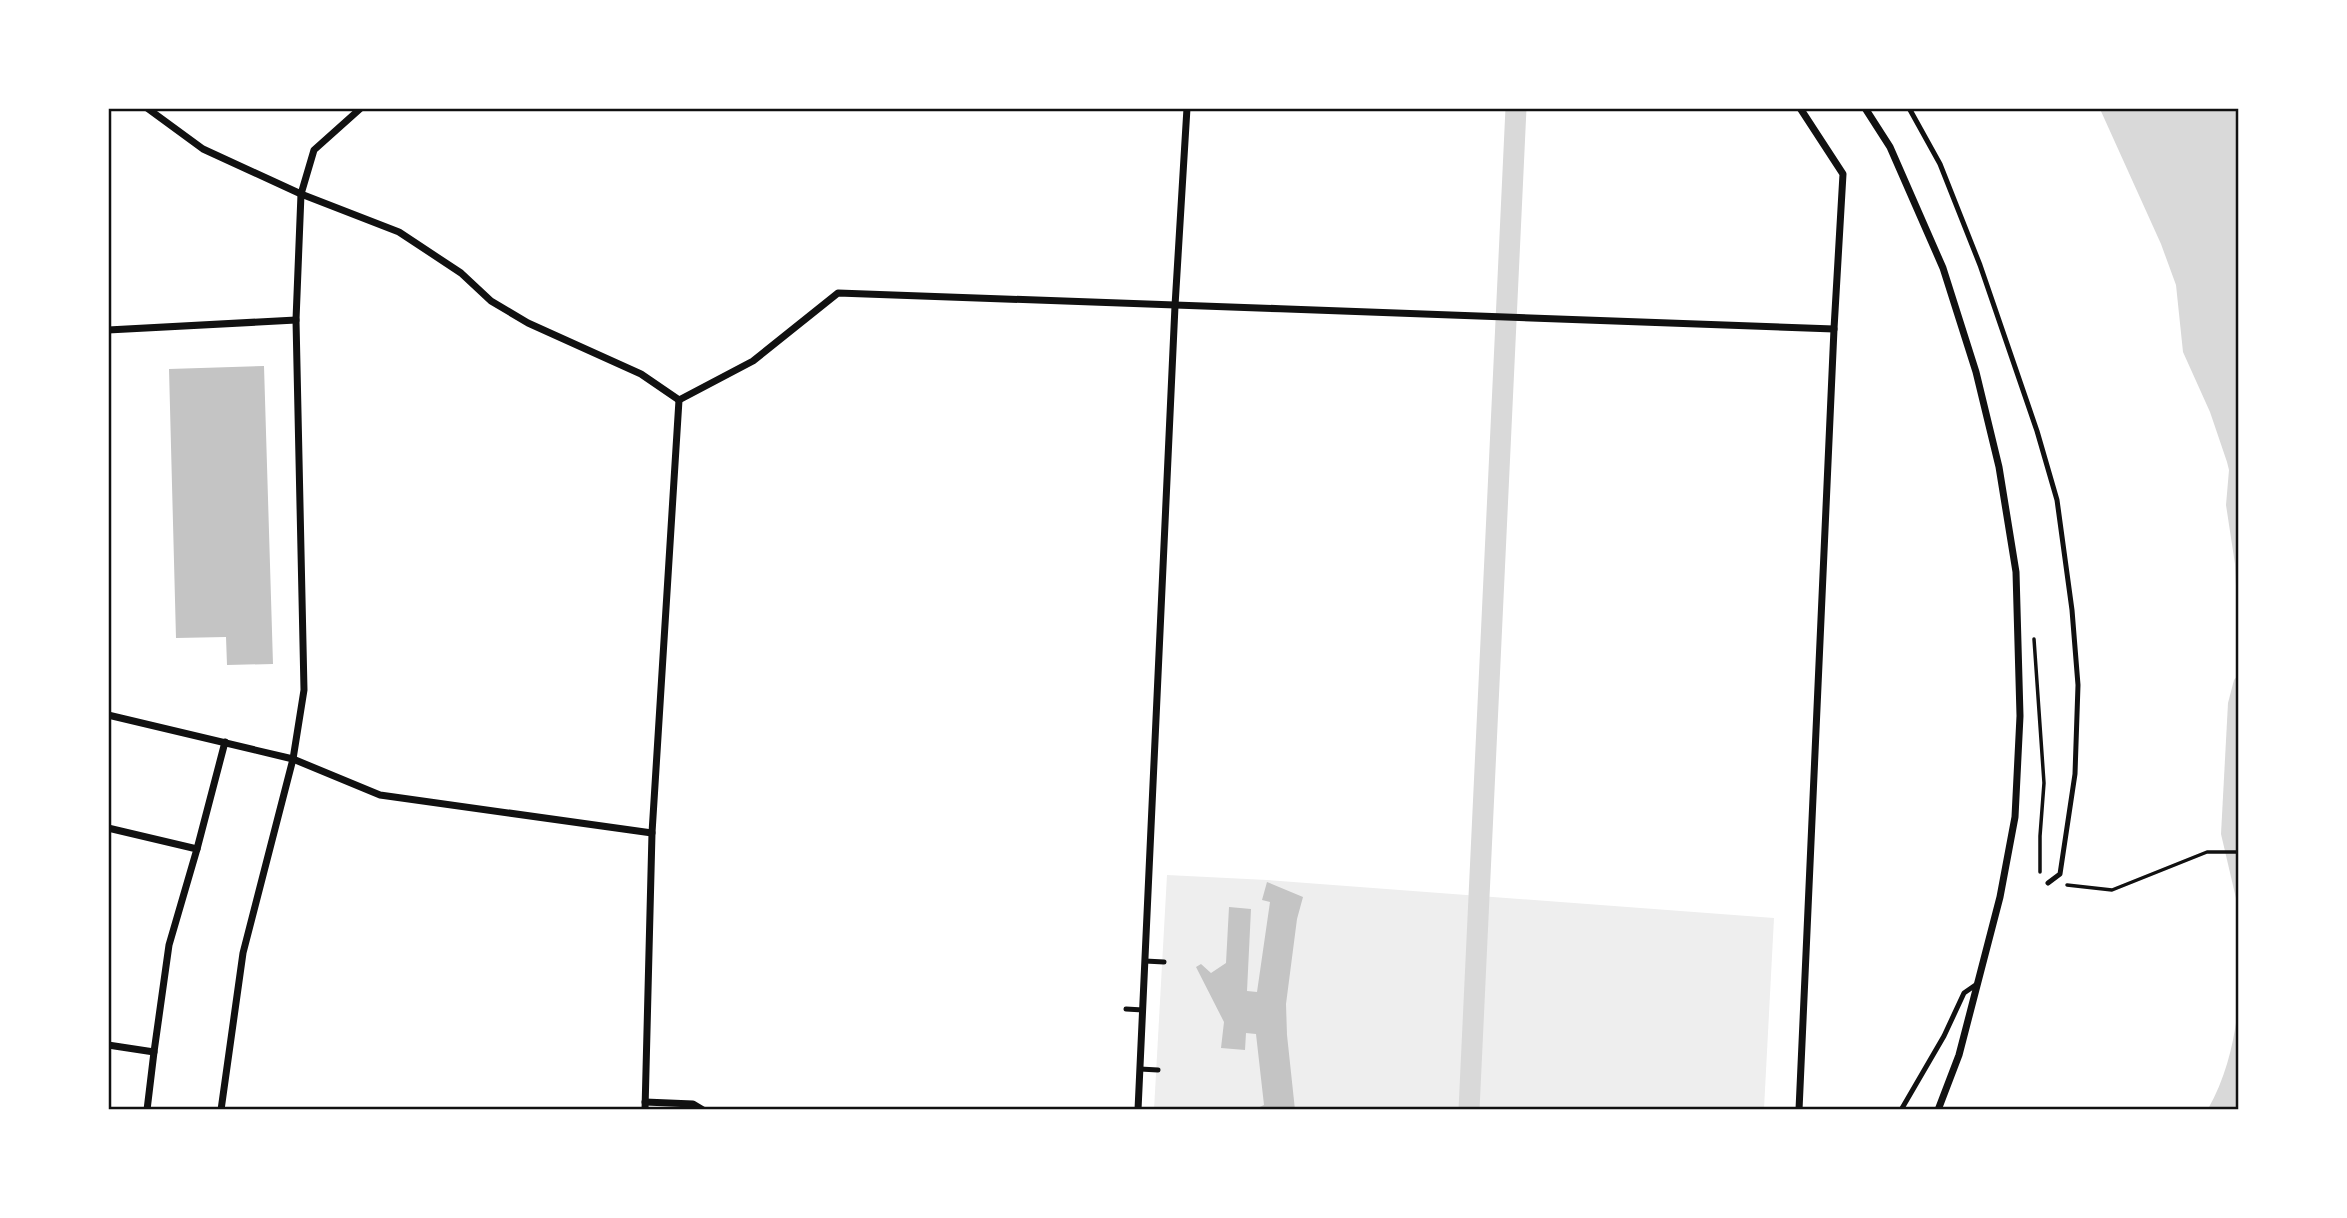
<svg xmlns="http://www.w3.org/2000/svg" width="2347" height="1218" font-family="'PT Sans',sans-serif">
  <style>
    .green { fill: #eee }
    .water { fill: #d9d9d9 }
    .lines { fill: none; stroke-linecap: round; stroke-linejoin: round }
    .canal { stroke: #d9d9d9; stroke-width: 21 }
    .building { fill: #c4c4c4 }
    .path { stroke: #111; stroke-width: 3.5 }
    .service { stroke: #111; stroke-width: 5 }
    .minor { stroke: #111; stroke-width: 7 }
    .neatline { fill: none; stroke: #111; stroke-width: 2.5 }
  </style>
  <rect width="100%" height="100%" fill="#fff"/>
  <path class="green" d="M1167 875 1267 880 1774 918 1764 1109 1154 1110Z"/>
  <g class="water">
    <path d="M2100 109H2238V630L2235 564 2226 505 2229 470 2227 462 2210 412 2183 352 2176 285 2161 244Z"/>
    <path d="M2238 675V907L2221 834 2228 703 2234 680Z"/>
    <path d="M2238 1010V1109H2208C2226 1077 2233 1046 2238 1010Z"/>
  </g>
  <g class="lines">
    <path class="canal" d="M1469 1110 1516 108"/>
  </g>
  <g class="building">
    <path d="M264 366 273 664 227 665 226 637 176 638 169 369Z"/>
    <path d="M1267 882 1303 897 1297 919 1286 1004 1287 1035 1295 1110H1253L1264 1105 1256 1034 1246 1033 1245 1050 1221 1048 1224 1022 1196 967 1201 964 1211 973 1226 963 1229 907 1251 909 1247 991 1257 992 1270 902 1262 900Z"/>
  </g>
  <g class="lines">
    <g class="path">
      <path d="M2034 639 2044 783 2040 836V872"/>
      <path d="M2067 885 2112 890 2207 852H2238"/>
    </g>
    <g class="service">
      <path d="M1909 108 1940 164 1980 265 2037 431 2057 500 2072 610 2078 685 2075 774 2060 874 2048 883"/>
      <path d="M1145 961 1164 962"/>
      <path d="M1126 1009 1143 1010"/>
      <path d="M1140 1069 1158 1070"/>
      <path d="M1901 1110 1944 1036 1964 993 1977 984"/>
    </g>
    <g class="minor">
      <path d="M147 108 203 149 301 194 399 232 461 273 491 301 528 323 641 374 679 400"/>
      <path d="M1865 108 1890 147 1943 268 1976 372 1999 467 2016 572 2020 716 2015 817 2000 897 1959 1055 1938 1110"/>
      <path d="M108 330 296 320"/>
      <path d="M679 400 753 361 838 293C1170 306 1502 315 1834 329"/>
      <path d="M108 715 293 759 380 795 652 833"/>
      <path d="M108 828 197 849 169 945 154 1052"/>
      <path d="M197 849 225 742"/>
      <path d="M108 1045 154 1052 147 1110"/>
      <path d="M645 1102 693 1104 703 1110"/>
      <path d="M221 1110 243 953 293 759 304 690 296 320 301 194 314 150 361 108"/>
      <path d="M645 1110 652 833 679 400"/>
      <path d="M1138 1110 1175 306 1187 108"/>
      <path d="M1799 1110 1834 329 1843 174 1800 108"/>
    </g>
  </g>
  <rect width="2347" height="1218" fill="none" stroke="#ffffff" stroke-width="220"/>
  <rect x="110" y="110" width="2127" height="998" class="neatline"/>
</svg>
